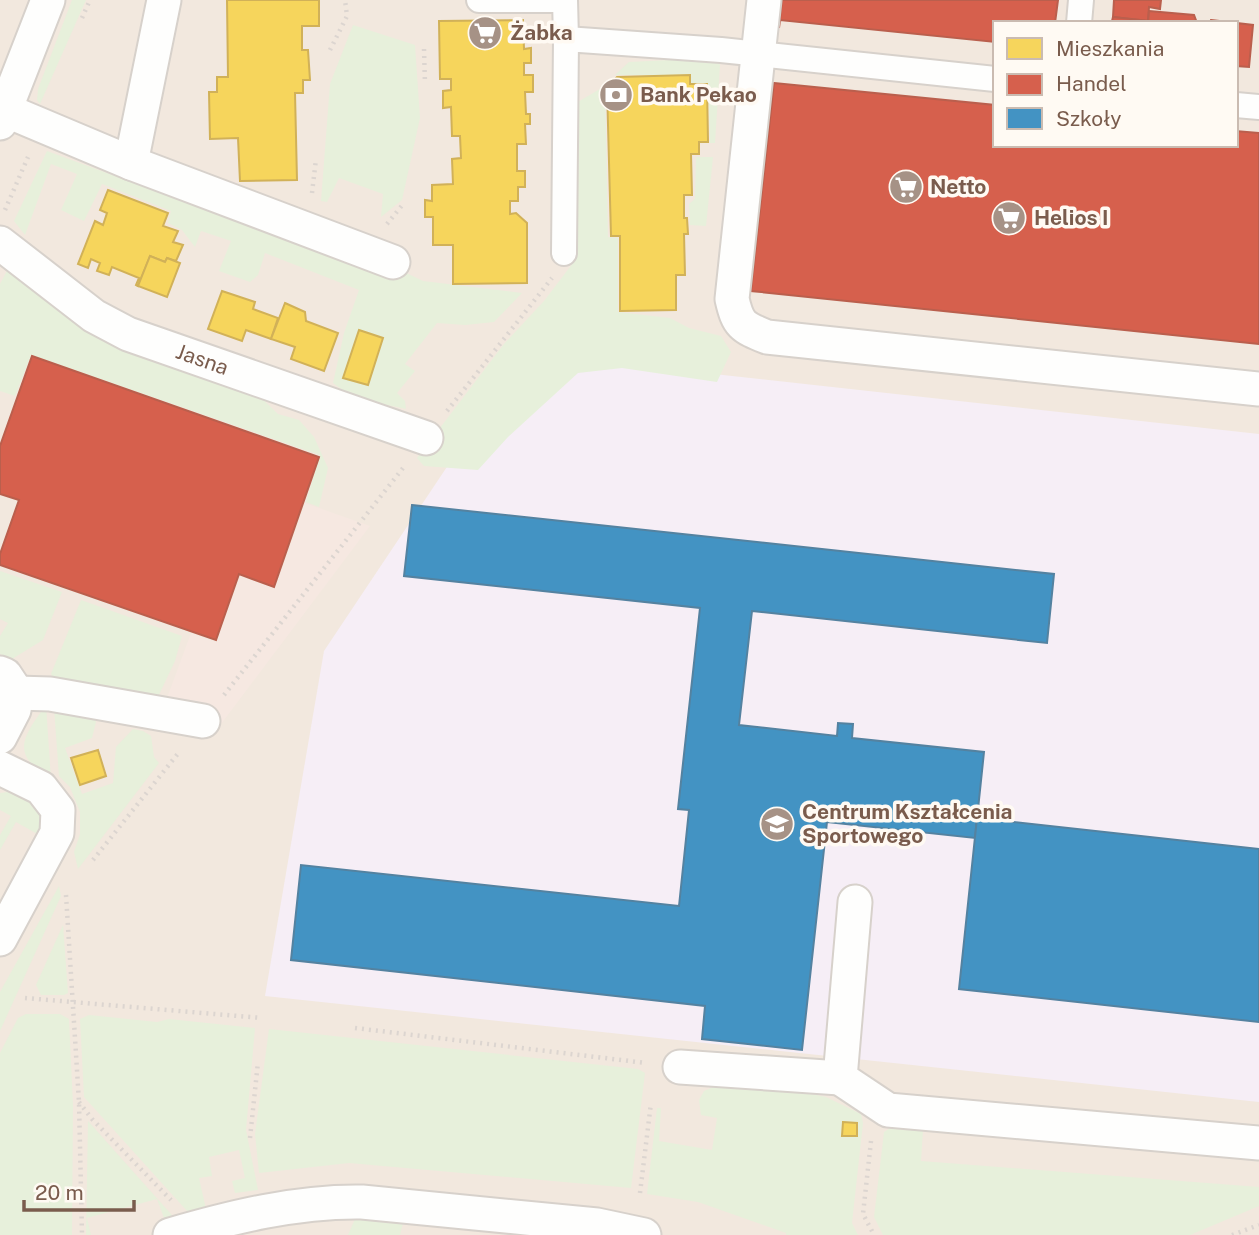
<svg xmlns="http://www.w3.org/2000/svg" width="1259" height="1235" font-family="'Public Sans',sans-serif">
  <style>
    .residential { fill: #f2e8de; fill-rule: evenodd }
    .commercial { fill: #f6e8e1 }
    .education { fill: #f6eef6 }
    .green { fill: #e7f0db }
    .homes { fill: #f6d55c; stroke: #d1b158; stroke-width: 2 }
    .shops { fill: #d6604d; stroke: #ba5f4d; stroke-width: 2 }
    .schools { fill: #4393c3; stroke: #5482a0; stroke-width: 2 }
    .lines { fill: none; stroke-linecap: round; stroke-linejoin: round }
    .pedestrian-casing { stroke: #d7d1cb; stroke-width: 28 }
    .minor-casing { stroke: #d7d1cb; stroke-width: 37 }
    .path { stroke: #dcd5d0; stroke-width: 4.5; stroke-dasharray: 2 5; stroke-linecap: butt }
    .pedestrian { stroke: #fefefd; stroke-width: 24 }
    .minor { stroke: #fefefd; stroke-width: 33 }
    .labels { text-anchor: middle; stroke-width: 7; stroke-linejoin: round; paint-order: stroke }
    .poi-label { font-size: 21px; font-weight: bold; fill: #7a5c4d; stroke: #fffaf3; text-anchor: start }
    .street-label { font-size: 21px; fill: #7a5c4d; stroke: #fffaf3 }
  </style>
  <rect width="100%" height="100%" fill="#f9f5f0"/>
  <path class="residential" d="M0 0H1259V1235H0ZM995 23H1236V145H995Z"/>
  <path class="commercial" d="M305 503 370 526 221 724 164 706 191 633 216 642 240 576 275 588Z"/>
  <path class="education" d="M523 353 1259 434V1102L265 996 324 651Z"/>
  <g class="green">
    <path d="M72 0H86L40 104 37 100 38 89Z"/>
    <path d="M353 25 415 45 420 118 402 200 381 217 383 194 339 178 327 202 321 201 330 84Z"/>
    <path d="M691 59H716L720 65 715 143H710L708 83H691L690 75H615L629 62Z"/>
    <path d="M605 86 608 237 618 238V312L670 318 689 328 721 336 731 352 717 382 622 368 578 373 508 437 478 470 424 466 417 458 504 344 544 301 573 263 571 106Z"/>
    <path d="M47 151 366 268H396L423 281 522 293 494 322 465 325 437 323 405 364 415 371 397 393 405 401 406 409C383 404 352 399 333 383L344 333 359 290 265 253 258 275 250 282 219 271 231 241 201 231 195 247 182 230 168 223 171 211 102 184 84 221 61 210 77 174 51 164 25 235 14 221Z"/>
    <path d="M696 157H713L706 226 690 225 689 204 695 199Z"/>
    <path d="M9 267 248 385 278 414 299 420 314 437 328 468 319 507 306 502 320 455 31 355 15 396 0 391V284Z"/>
    <path d="M0 571 62 592 43 640 12 659 0 654V636L8 623 0 619Z"/>
    <path d="M81 600 182 636 175 661 157 699 57 683 51 674Z"/>
    <path d="M46 705 51 779C10 754 22 738 46 705Z"/>
    <path d="M54 708 92 711 96 722 92 738 65 748 82 794 113 783 116 747 133 729 143 731 151 736 154 757 159 763 78 869 74 852 80 834V812L70 787 59 776Z"/>
    <path d="M8 792 18 793 39 807 44 822 39 835 16 822 0 850V835L11 816 0 810V793Z"/>
    <path d="M59 886 61 896 0 1031V992Z"/>
    <path d="M63 925 68 993 64 995H41L36 985Z"/>
    <path d="M26 1014H60L69 1019 73 1106 72 1235H0V1053L18 1018Z"/>
    <path d="M89 1015 157 1022 169 1019 255 1028 246 1130 258 1190 235 1193 232 1181 245 1178 239 1150 209 1157 212 1176 199 1178 206 1209 188 1212 84 1097 80 1019Z"/>
    <path d="M269 1029 638 1069 645 1073 631 1188 349 1163 259 1173 255 1134Z"/>
    <path d="M716 1086 798 1091 826 1097 861 1114 863 1123 852 1223 858 1235H786V1233L698 1202 647 1194 657 1108H661L659 1141 712 1150 717 1118 701 1115 699 1100 704 1091Z"/>
    <path d="M88 1121 179 1223 167 1226 157 1199 87 1218 91 1235H86Z"/>
    <path d="M892 1127 923 1130 921 1161 1259 1187V1206L1190 1235H883L874 1217 884 1132Z"/>
    <path d="M358 1212 405 1215 400 1235H348Z"/>
  </g>
  <g class="homes">
    <path d="M227 0H319V26H302V50H308L310 80H303V93H295L297 180 240 181 238 138 210 139 209 92H217V77H228Z"/>
    <path d="M523 20 524 49 531 48V63H524V75H533V92H525L526 114H530V124H525L526 144H517V171H525V187H518V201H510V214L516 213 527 223V283L453 284V245H433V217H425V200L432 201V185L453 184 452 159 461 158 460 136H452L451 107 443 108V91L451 90V79H440L439 21Z"/>
    <path d="M690 75V84H707L708 142H699V154H691L692 195H684V218H687L688 234H684L685 275H676V310L620 311V236H611L607 88 617 77Z"/>
    <path d="M108 190 168 213 163 226 178 231 173 242 183 245 176 261 167 258 165 262 150 256 138 286 136 285 139 278 112 267 109 275 97 271 100 263 91 259 88 268 78 264 95 221 103 225 107 213 100 210Z"/>
    <path d="M150 256 165 262 167 258 180 263 167 297 138 286Z"/>
    <path d="M222 291 255 302 253 309 278 318 271 339 246 330 242 341 208 329Z"/>
    <path d="M285 303 305 312 306 321 338 333 324 371 291 359 295 347 271 339Z"/>
    <path d="M359 330 383 338 368 385 343 378Z"/>
    <path d="M98 750 106 776 80 785 71 758Z"/>
    <path d="M843 1122 857 1123V1136H842Z"/>
  </g>
  <g class="shops">
    <path d="M782 0H1058L1055 23H995V42L780 20 779 28Z"/>
    <path d="M1114 0H1161L1160 9 1149 7 1148 21 1113 17Z"/>
    <path d="M1149 11 1194 15 1197 23H1148Z"/>
    <path d="M1113 17 1148 21V23H1107L1112 21Z"/>
    <path d="M1211 20 1253 25 1249 67 1236 66V23H1210Z"/>
    <path d="M774 83 995 105V145H1236V131L1259 133V344L751 291Z"/>
    <path d="M32 356 319 457 274 587 239 574 216 640 0 565V554L19 500 0 494V446Z"/>
  </g>
  <g class="schools">
    <path d="M412 505 1054 574 1047 643 752 611 739 725 837 736 838 723 853 724 852 738 984 752 975 838 827 822 802 1050 702 1039 705 1006 291 960 301 865 679 906 689 810 678 809 700 608 404 576Z"/>
    <path d="M977 818 1259 849V1022L959 989Z"/>
  </g>
  <g class="lines">
    <g class="pedestrian-casing">
      <g id="pedestrian">
        <path d="M479 0H565L566 39"/>
        <path d="M1079 23 1081 0"/>
        <path d="M1236 105 1259 107"/>
        <path d="M564 253 566 39 721 50 995 79"/>
      </g>
    </g>
    <g class="minor-casing">
      <g id="minor">
        <path d="M764 0 732 299C738 325 742 327 767 337L1259 389"/>
        <path d="M5 110 131 163 393 262"/>
        <path d="M0 123 48 0"/>
        <path d="M131 163 164 0"/>
        <path id="s1" d="M0 243 94 316 128 334 426 438"/>
        <path d="M0 673 5 675 17 693 14 710 0 737"/>
        <path d="M17 693 50 694 203 721"/>
        <path d="M0 768 41 788 58 810 57 833 0 939"/>
        <path d="M855 902 840 1078 888 1110 1259 1143"/>
        <path d="M680 1067 840 1078"/>
        <path d="M170 1235C232 1217 297 1201 362 1202L597 1225 644 1235"/>
      </g>
    </g>
    <g class="path">
      <path d="M82 18 90 0"/>
      <path d="M424 49 425 84"/>
      <path d="M330 50 347 16 345 0"/>
      <path d="M312 193 316 159"/>
      <path d="M5 210 28 157"/>
      <path d="M387 224 404 203"/>
      <path d="M447 411 552 278"/>
      <path d="M224 695 403 468"/>
      <path d="M93 860 180 751"/>
      <path d="M66 895 79 1102 82 1235"/>
      <path d="M25 998 262 1018"/>
      <path d="M355 1028 646 1063"/>
      <path d="M79 1102 92 1119 171 1200"/>
      <path d="M250 1138 258 1062"/>
      <path d="M871 1141 863 1214 874 1235"/>
      <path d="M640 1193 651 1103"/>
      <path d="M1232 1235 1259 1225"/>
    </g>
    <use href="#pedestrian" class="pedestrian"/>
    <use href="#minor" class="minor"/>
  </g>
  <defs>
    <g id="supermarket-disc" transform="scale(1.75)"><circle r="9.5" fill="#a69286" stroke="#fffaf3"/><path d="M-6-5.5h2.5l.6 2H6L4.5 2H-2.5L-4.4-4H-6ZM-1.5 3.2a1.3 1.3 0 1 0 .1 0ZM3 3.2a1.3 1.3 0 1 0 .1 0Z" fill="#fff"/></g>
    <g id="bank-disc" transform="scale(1.75)"><circle r="9.5" fill="#a69286" stroke="#fffaf3"/><path d="M-6-4H6V4H-6ZM0-2.3a2.3 2.3 0 1 0 0 4.6a2.3 2.3 0 1 0 0-4.6Z" fill="#fff"/></g>
    <g id="school-disc" transform="scale(1.75)"><circle r="9.5" fill="#a69286" stroke="#fffaf3"/><path d="M0-5L7-2L0 1L-7-2ZM-4 1L0 2.5L4 1V4Q0 6-4 4Z" fill="#fff"/></g>
  </defs>
  <g fill-rule="evenodd">
    <use href="#supermarket-disc" x="485" y="33"/>
    <use href="#bank-disc" x="616" y="95"/>
    <use href="#supermarket-disc" x="906" y="187"/>
    <use href="#supermarket-disc" x="1009" y="218"/>
    <use href="#school-disc" x="777" y="824"/>
  </g>
  <g class="labels">
    <g class="poi-label">
      <text x="510" y="40">Żabka</text>
      <text x="640" y="102">Bank Pekao</text>
      <text x="930" y="194">Netto</text>
      <text x="1034" y="225">Helios I</text>
      <text x="802" y="819">Centrum Kształcenia<tspan x="802" dy="24">Sportowego</tspan></text>
    </g>
    <g class="street-label">
      <text dy="7" stroke="none"><textPath href="#s1" startOffset="236">Jasna</textPath></text>
    </g>
  </g>
  <rect x="993" y="21" width="245" height="126" fill="#fffaf3" stroke="#cabbb1" stroke-width="2"/>
  <rect x="1007" y="38" width="35" height="21" fill="#f6d55c" stroke="#cabbb1" stroke-width="2"/>
  <text x="1056" y="56" font-size="21" fill="#7a5c4d">Mieszkania</text>
  <rect x="1007" y="74" width="35" height="21" fill="#d6604d" stroke="#cabbb1" stroke-width="2"/>
  <text x="1056" y="91" font-size="21" fill="#7a5c4d">Handel</text>
  <rect x="1007" y="108" width="35" height="21" fill="#4393c3" stroke="#cabbb1" stroke-width="2"/>
  <text x="1056" y="126" font-size="21" fill="#7a5c4d">Szkoły</text>
  <path d="M24 1200v10h110v-10" fill="none" stroke="#7a5c4d" stroke-width="3.5"/>
  <text x="35" y="1200" font-size="21" fill="#7a5c4d" stroke="#fffaf3" stroke-width="5" paint-order="stroke">20 m</text>
</svg>
